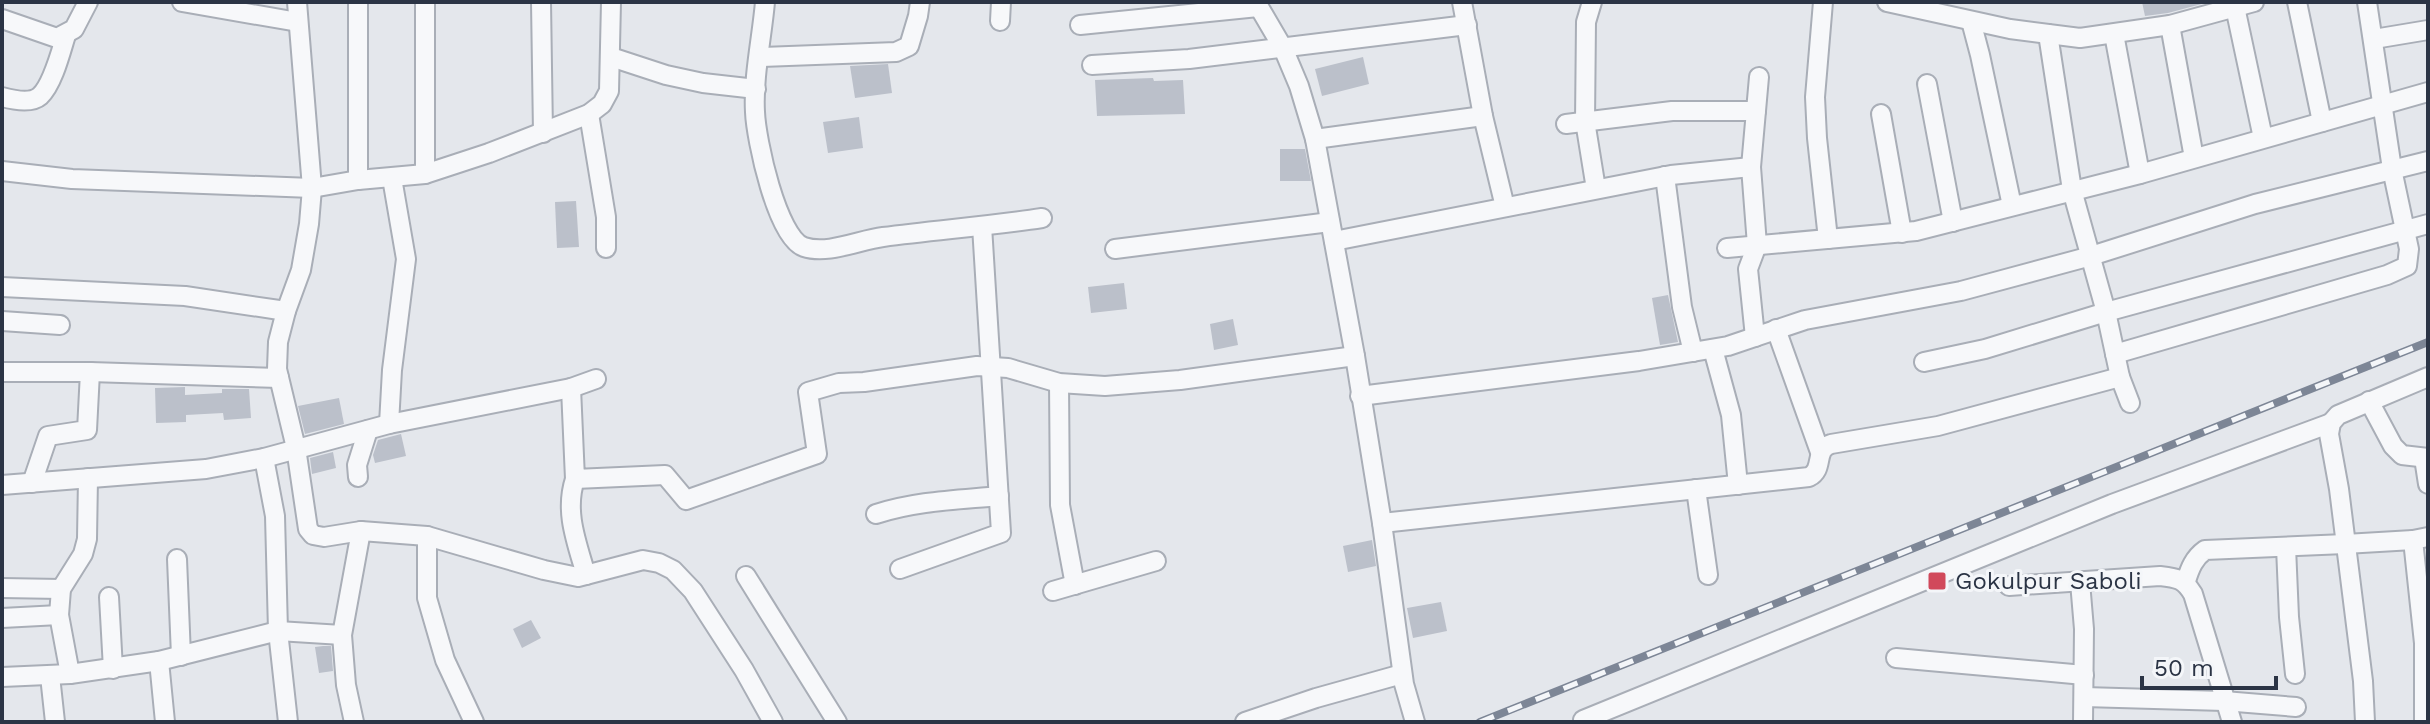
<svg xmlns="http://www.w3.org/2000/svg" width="2430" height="724" font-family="'Work Sans',sans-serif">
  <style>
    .building { fill: #bbc0ca }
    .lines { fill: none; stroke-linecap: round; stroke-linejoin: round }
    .street-casing { stroke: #a9aeb7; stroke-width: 22 }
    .street { stroke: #f7f8fa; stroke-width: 18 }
    .rail-casing { stroke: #7d8696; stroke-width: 8 }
    .rail { stroke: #f4f6f9; stroke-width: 5; stroke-dasharray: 15; stroke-linecap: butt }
    .poi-dot { fill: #d1495b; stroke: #f4f6f9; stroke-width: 3 }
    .labels { text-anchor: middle; stroke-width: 6; stroke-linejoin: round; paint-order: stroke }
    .poi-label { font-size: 24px; fill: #2b3445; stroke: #f4f6f9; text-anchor: start }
  </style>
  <rect width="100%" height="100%" fill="#e4e7ec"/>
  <g class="building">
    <path d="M2142 2H2209L2168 13 2145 16Z"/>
    <path d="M1363 57 1369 84 1322 96 1315 69Z"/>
    <path d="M888 64 892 93 855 98 850 66Z"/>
    <path d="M1153 78 1154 81 1183 80 1185 114 1097 116 1095 80Z"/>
    <path d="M859 117 863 148 828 153 823 122Z"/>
    <path d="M1280 149H1305L1311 181H1280Z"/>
    <path d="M576 201 579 247 557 248 555 202Z"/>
    <path d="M1124 283 1127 309 1091 313 1088 287Z"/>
    <path d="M1668 295 1678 342 1660 345 1652 298Z"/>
    <path d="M1233 319 1238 345 1214 350 1210 324Z"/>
    <path d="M185 387V395L222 393V389H249L251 418 224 420 223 413 186 415V422L156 423 155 388Z"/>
    <path d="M339 398 344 424 305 434 298 406Z"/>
    <path d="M401 434 406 456 375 463 373 455 378 440Z"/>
    <path d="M333 452 336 468 312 474 310 458Z"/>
    <path d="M1372 540 1376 566 1348 572 1343 546Z"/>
    <path d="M1441 602 1447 631 1413 638 1407 608Z"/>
    <path d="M531 620 541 638 522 648 513 629Z"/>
    <path d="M323 646H331L333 671 319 673 315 647Z"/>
  </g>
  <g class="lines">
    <g class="street-casing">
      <g id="street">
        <path d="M182 2 298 22"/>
        <path d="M297 2 312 188 309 224 301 270 286 311 278 342 277 369 296 448 308 529 313 535 324 537 361 531 427 536 544 570 578 577 643 560 659 563 673 570 693 591 744 670 773 722"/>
        <path d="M425 2V174"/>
        <path d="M541 2 543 133"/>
        <path d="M765 2C762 37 753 77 755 112 756 139 777 238 804 247 828 255 859 240 883 237 936 230 989 226 1042 218"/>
        <path d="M1256 2 1283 48 1299 86 1315 139 1355 356 1382 523 1404 684 1415 722"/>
        <path d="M1462 2 1483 116 1505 207"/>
        <path d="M1592 2 1586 22 1585 121 1596 189"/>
        <path d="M1823 2 1815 97 1817 138 1828 239"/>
        <path d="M1887 2 2010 29 2080 38 2170 25 2254 2"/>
        <path d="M2297 2 2322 122"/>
        <path d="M2235 7 2263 138"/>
        <path d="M2 19 57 38 74 29 88 2"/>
        <path d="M1000 21 1001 2"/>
        <path d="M1971 21 1980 55 2012 206"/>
        <path d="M1080 25 1258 7"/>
        <path d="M2170 25 2194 158"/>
        <path d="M2048 34 2072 190 2106 312 2120 377 2130 403"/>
        <path d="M2114 34 2140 174"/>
        <path d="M2374 39 2428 30"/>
        <path d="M611 57 666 75 703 83 756 89"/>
        <path d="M759 57 896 52 909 46 918 16 920 2"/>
        <path d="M1092 65 1189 59 1467 25"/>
        <path d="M1927 84 1953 222"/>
        <path d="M2 97C13 100 31 104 40 96 53 84 61 51 66 35"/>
        <path d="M589 114 606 217V248"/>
        <path d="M1881 114 1902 233"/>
        <path d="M1566 124 1672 111H1756"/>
        <path d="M1315 139 1483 116"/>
        <path d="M2 171 72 179 312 188 358 180 425 174 489 153 589 114 602 104 609 91 611 2"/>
        <path d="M1665 176 1682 307 1693 352"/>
        <path d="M358 180V2"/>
        <path d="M1334 241 1671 175 1751 167"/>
        <path d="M1727 248 1916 231 2140 174 2428 92"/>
        <path d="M1115 249 1330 222"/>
        <path d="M2 287 185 296 286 311"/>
        <path d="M2 321 60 325"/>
        <path d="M1776 329 1820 452"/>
        <path d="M1755 337 1748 269 1757 245 1751 167 1759 77"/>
        <path d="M1713 349 1731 415 1738 485"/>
        <path d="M2115 354 2387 275 2407 266 2409 249 2392 169 2367 2"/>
        <path d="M1924 362 1985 349 2106 312 2428 224"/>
        <path d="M2 372H90L279 378"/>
        <path d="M1059 383 1060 505 1075 585"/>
        <path d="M571 388 575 479 665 475 686 500 817 454 808 392 839 383 864 382 977 366 1008 368 1059 383 1105 386 1180 380 1355 356"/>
        <path d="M1360 396 1639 361 1728 346 1805 320 1961 291 2091 256 2255 204 2428 161"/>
        <path d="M2369 401 2393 446 2402 455 2428 458"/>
        <path d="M389 424 392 370 406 259 392 178"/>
        <path d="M264 458 275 516 278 631 288 722"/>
        <path d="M2424 458 2428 484"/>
        <path d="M358 477 357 465 368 430"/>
        <path d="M575 479C564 512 577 543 586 575"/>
        <path d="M32 483 48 436 87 430 90 372"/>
        <path d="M2 485 206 469 264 458 389 424 571 388 596 379"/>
        <path d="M1696 489 1708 575"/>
        <path d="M876 514C916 501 957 500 999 496"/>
        <path d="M1382 523 1809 477C1825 469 1813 450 1831 444L1938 426 2120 377"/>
        <path d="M427 536V598L445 660 474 722"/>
        <path d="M2413 540 2424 643V722"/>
        <path d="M2286 547 2289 617 2295 674"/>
        <path d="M177 559 181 656"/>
        <path d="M900 569 1001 533 982 226"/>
        <path d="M746 576 837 722"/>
        <path d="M2186 581C2190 568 2194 558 2205 550L2345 544 2413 540 2428 537"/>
        <path d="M2080 582 2084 629 2083 722"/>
        <path d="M2009 586 2160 576C2178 578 2184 579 2193 594L2232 722"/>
        <path d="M2 588 61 589"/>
        <path d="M1053 591 1156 561"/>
        <path d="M109 597 113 669"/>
        <path d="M2 618 59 615"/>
        <path d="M1896 658 2084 675"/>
        <path d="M159 661 165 722"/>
        <path d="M70 674 59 615 61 589 83 554 87 539 88 478"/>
        <path d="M50 676 55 722"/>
        <path d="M2 677 70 674 159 661 278 631 342 635"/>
        <path d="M2084 697 2224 701 2296 707"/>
        <path d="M1583 720 2112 504 2331 423"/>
        <path d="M354 722 346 685 342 635 361 531"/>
        <path d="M1245 722 1316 698 1402 674"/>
        <path d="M2365 722 2363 681 2339 489 2329 434 2331 423 2338 415 2428 377"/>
      </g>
    </g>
    <use href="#street" class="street"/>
    <g class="rail-casing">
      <path id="rail" d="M1480 722 2428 342"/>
    </g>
    <use href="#rail" class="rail"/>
  </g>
  <rect class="poi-dot" x="1927" y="571" width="20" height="20" rx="4"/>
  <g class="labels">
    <g class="poi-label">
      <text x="1955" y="589">Gokulpur Saboli</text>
    </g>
  </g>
  <rect width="2430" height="724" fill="none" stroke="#2b3445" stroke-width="8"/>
  <path d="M2142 676v12h134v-12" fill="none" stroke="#2b3445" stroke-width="4"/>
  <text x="2154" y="676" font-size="24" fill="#2b3445" stroke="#f4f6f9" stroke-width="6" paint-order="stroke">50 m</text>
</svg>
